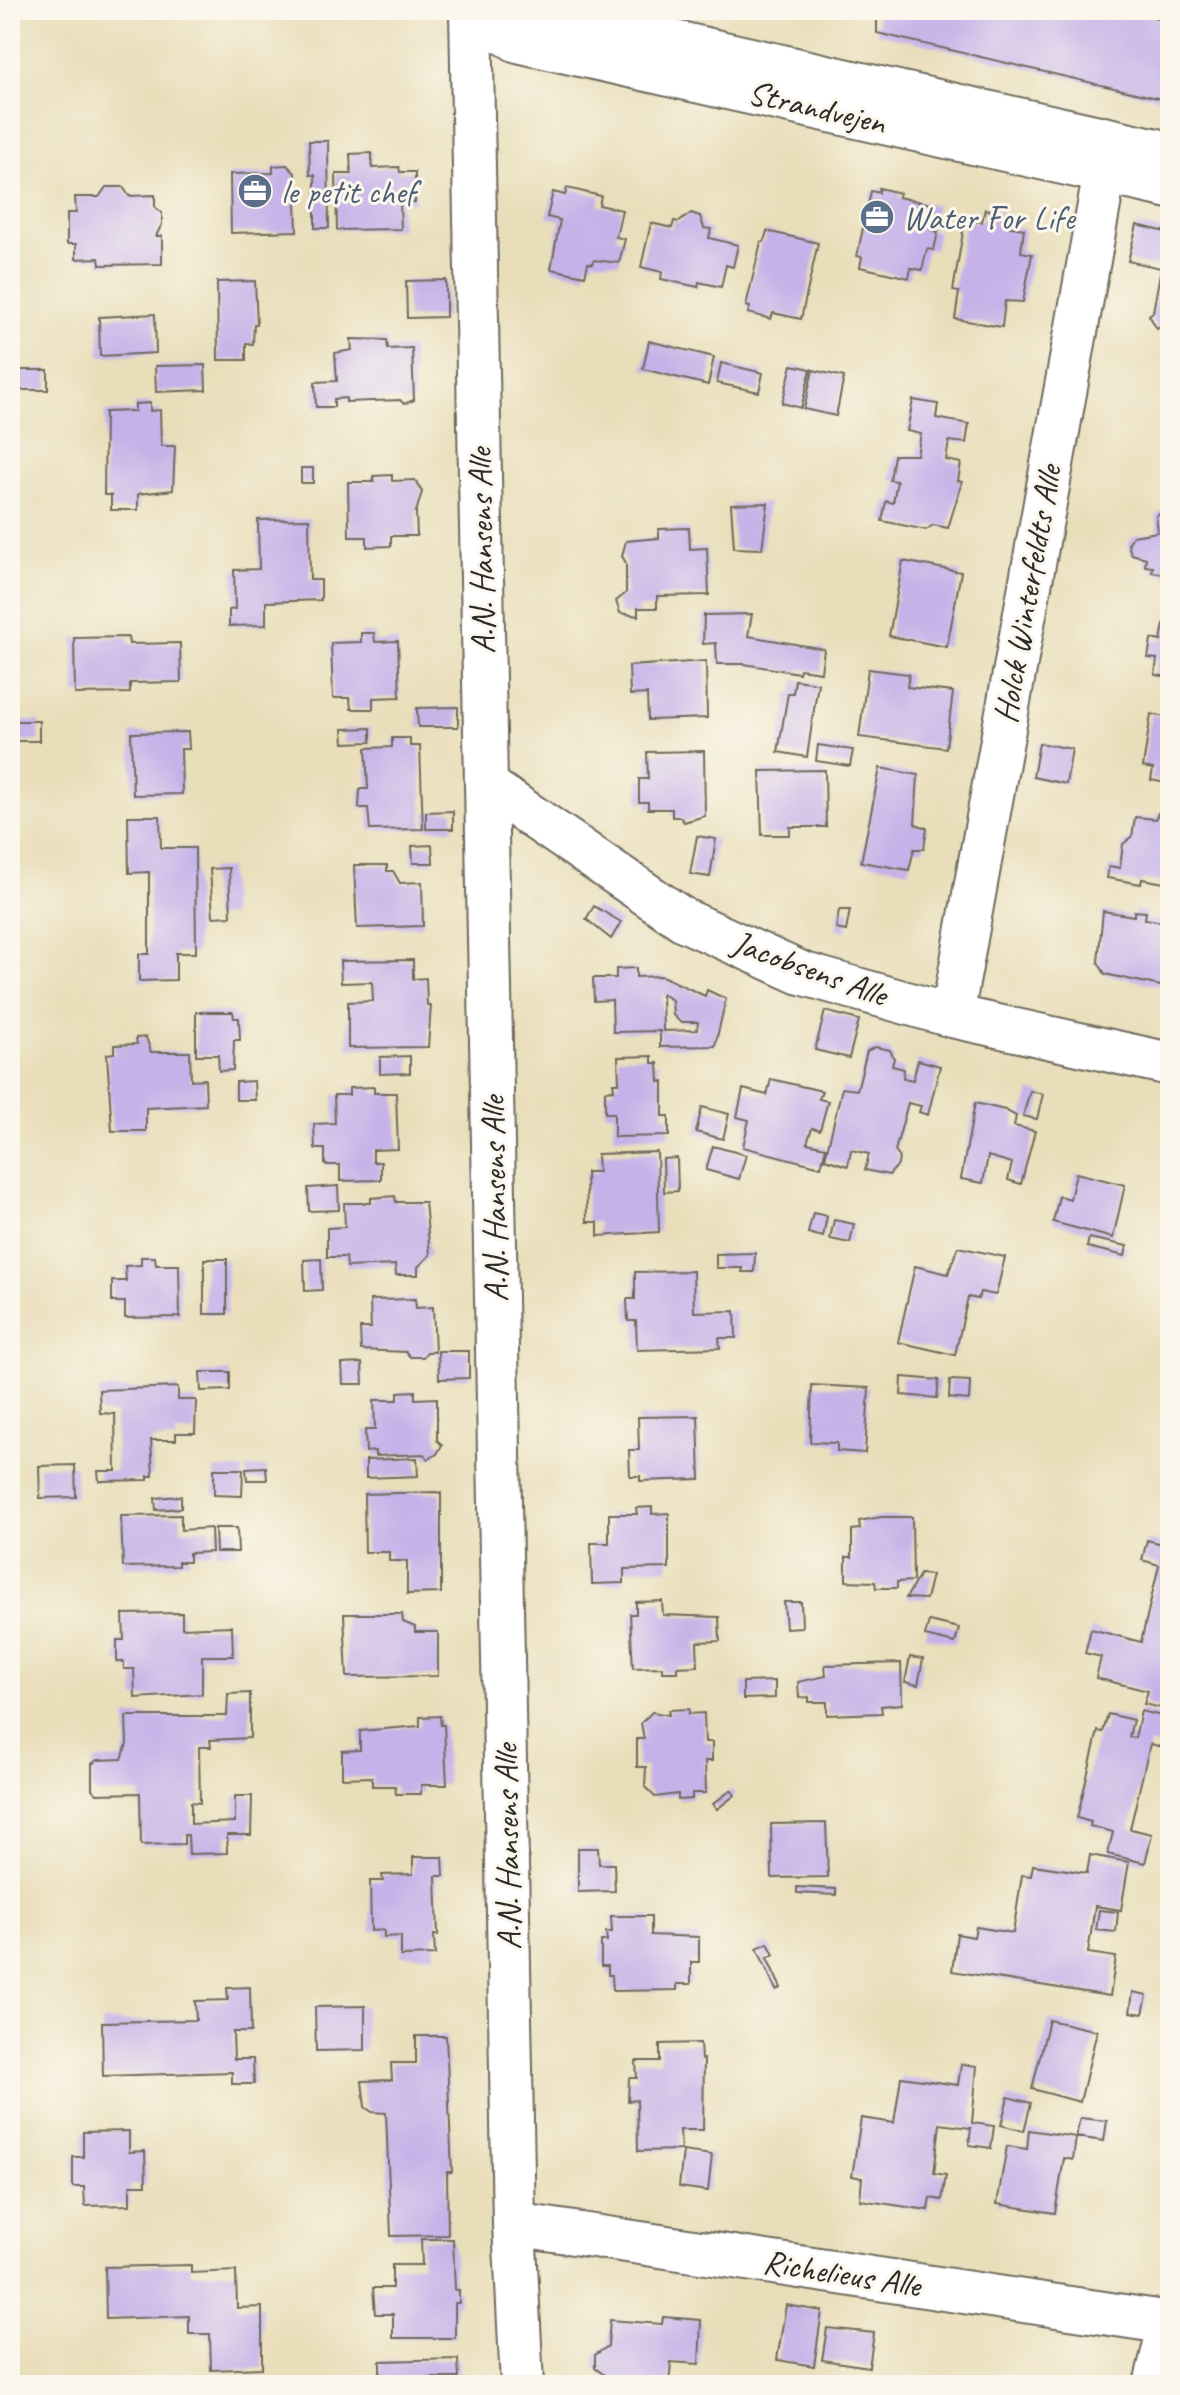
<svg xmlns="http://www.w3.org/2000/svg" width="1180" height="2395" font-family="Caveat,sans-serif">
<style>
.building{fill:#c6b2e8;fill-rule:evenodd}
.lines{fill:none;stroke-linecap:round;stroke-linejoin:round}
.minor-casing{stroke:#6e6a5d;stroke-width:46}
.secondary-casing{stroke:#6e6a5d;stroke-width:48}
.minor{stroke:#fff;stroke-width:42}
.secondary{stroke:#fff;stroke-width:44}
.labels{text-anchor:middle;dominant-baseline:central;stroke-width:6;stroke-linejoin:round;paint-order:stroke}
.street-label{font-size:34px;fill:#2b2b2b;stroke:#fbf7ec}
.service-label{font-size:34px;fill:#4e5e75;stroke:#fbf7ec;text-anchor:start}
</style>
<rect width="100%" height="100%" fill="#fbf7ec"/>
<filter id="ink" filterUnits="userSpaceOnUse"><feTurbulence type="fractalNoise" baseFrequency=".0125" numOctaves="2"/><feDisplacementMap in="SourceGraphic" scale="16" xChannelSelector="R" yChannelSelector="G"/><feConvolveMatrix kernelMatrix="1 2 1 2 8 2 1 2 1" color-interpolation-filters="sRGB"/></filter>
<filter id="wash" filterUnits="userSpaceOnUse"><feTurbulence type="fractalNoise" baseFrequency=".006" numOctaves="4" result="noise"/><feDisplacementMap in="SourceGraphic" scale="32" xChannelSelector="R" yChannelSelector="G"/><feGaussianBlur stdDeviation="1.8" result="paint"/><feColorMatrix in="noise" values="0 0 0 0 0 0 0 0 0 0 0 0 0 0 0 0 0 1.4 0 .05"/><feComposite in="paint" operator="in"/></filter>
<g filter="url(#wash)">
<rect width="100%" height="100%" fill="#e9deba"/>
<g id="blocks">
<path class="building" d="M 877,10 L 1125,10 L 1170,21 L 1170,101 L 877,33 Z
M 309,141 L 328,141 L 329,228 L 315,228 L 315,175 L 310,175 Z
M 372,153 L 372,168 L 399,167 L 400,172 L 415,172 L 415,202 L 400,203 L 401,229 L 337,230 L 336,174 L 351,174 L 350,154 Z
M 287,165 L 295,173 L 297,231 L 231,233 L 230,174 L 273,173 L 273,166 Z
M 106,187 L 123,187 L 129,196 L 155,195 L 155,207 L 162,213 L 162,224 L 156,236 L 162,236 L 162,264 L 100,265 L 99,258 L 76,259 L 76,244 L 67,244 L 67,213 L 76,213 L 75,197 L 99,197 Z
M 567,188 L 601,196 L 599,205 L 622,210 L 616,237 L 625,239 L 619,263 L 594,260 L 593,264 L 588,263 L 585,276 L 551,269 L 560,220 L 547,217 L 553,192 L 565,195 Z
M 879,188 L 900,193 L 898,197 L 936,205 L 931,230 L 938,232 L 934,250 L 927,249 L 922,270 L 911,268 L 909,278 L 860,267 L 862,257 L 857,256 L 871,191 L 879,193 Z
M 985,209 L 1008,214 L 1006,226 L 1024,229 L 1021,252 L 1032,254 L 1023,302 L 1005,301 L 1002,327 L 955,319 L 959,292 L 953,291 L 965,220 L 982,222 Z
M 691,213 L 700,216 L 704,228 L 711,229 L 709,238 L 738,245 L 733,267 L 726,265 L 721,287 L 699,282 L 698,287 L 661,279 L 662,272 L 641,267 L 651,223 L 672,228 L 674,221 L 679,222 Z
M 1137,225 L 1170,233 L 1170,330 L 1161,326 L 1157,329 L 1149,315 L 1153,312 L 1161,268 L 1128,261 Z
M 767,231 L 818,243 L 801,319 L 773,313 L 771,319 L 748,313 L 750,307 L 746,306 L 761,242 L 764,242 Z
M 446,280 L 446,317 L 407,318 L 406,281 Z
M 255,281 L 257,324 L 254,324 L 253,344 L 246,343 L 246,360 L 218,360 L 217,282 Z
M 155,314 L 156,353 L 100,356 L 99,317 Z
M 351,339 L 387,340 L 388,349 L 412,348 L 414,400 L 404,404 L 400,400 L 346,402 L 346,398 L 334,399 L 334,407 L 316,407 L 315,382 L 337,381 L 335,353 L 352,350 Z
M 649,341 L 714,357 L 708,385 L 643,369 Z
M 721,363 L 763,373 L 759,392 L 717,383 Z
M 205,365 L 206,390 L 156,392 L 155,366 Z
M 792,365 L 811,369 L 801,408 L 782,403 Z
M 13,370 L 48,370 L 48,390 L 13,390 Z
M 813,370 L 844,377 L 836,416 L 804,409 Z
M 913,400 L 938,404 L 936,418 L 969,424 L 966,443 L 949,441 L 946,460 L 961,463 L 958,481 L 962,482 L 948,528 L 933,525 L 926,530 L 882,521 L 886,501 L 893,503 L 897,481 L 890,480 L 894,455 L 917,455 L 921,434 L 907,431 Z
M 150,403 L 150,411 L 160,410 L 161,446 L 175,446 L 173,490 L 138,494 L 138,510 L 111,510 L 111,495 L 104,495 L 105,412 L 135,411 L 135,404 Z
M 301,468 L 313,468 L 313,483 L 301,483 Z
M 392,475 L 392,481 L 415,480 L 422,492 L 416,512 L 417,536 L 391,536 L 391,546 L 367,547 L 367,537 L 349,537 L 348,482 L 374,482 L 373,476 Z
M 768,503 L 762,549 L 734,548 L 731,504 Z
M 1166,508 L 1170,513 L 1169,575 L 1152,572 L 1153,567 L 1145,566 L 1146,558 L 1131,554 L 1128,544 L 1133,536 L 1158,532 L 1156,516 Z
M 309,519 L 310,580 L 321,580 L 321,600 L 266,602 L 266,625 L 229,626 L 229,610 L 235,609 L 234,570 L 259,569 L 258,520 Z
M 689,528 L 690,549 L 707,548 L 709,595 L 657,596 L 657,608 L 638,608 L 638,616 L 620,613 L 616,601 L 626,593 L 626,563 L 622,556 L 626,541 L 659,538 L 659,529 Z
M 903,561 L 961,572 L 947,647 L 889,636 Z
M 752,614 L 748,636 L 824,649 L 821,672 L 800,669 L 799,673 L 744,664 L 717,664 L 716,643 L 703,644 L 704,615 Z
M 1164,624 L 1170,625 L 1170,677 L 1155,675 L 1157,659 L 1148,658 L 1151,639 L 1161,641 Z
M 361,633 L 374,633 L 375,642 L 398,641 L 400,697 L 373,698 L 373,709 L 351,709 L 350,698 L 333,698 L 331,643 L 361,642 Z
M 128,637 L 129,644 L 180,643 L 181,682 L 130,683 L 130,693 L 75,694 L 74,638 Z
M 706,661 L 707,718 L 648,720 L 647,694 L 630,695 L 629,666 Z
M 868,669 L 909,674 L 907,687 L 953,692 L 946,748 L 859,737 Z
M 795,680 L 818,683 L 807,757 L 778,752 L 788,693 L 793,693 Z
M 458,707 L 458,727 L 418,727 L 417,708 Z
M 1151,714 L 1170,718 L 1170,784 L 1151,780 L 1153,769 L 1143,767 Z
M 10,721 L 39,721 L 39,741 L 10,741 Z
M 371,728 L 371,742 L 344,743 L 343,729 Z
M 188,732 L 189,749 L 181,749 L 182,794 L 133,795 L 131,733 Z
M 392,738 L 410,738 L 410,746 L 420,746 L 423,829 L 370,830 L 368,808 L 359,808 L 360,789 L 368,789 L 366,748 L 392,747 Z
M 1039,743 L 1072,749 L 1066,784 L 1033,777 Z
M 818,745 L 853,750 L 850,766 L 816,761 Z
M 704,751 L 705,816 L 684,822 L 680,817 L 672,817 L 672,809 L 648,809 L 648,802 L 639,802 L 639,779 L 648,779 L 647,752 Z
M 880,768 L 918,775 L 915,824 L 927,828 L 924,849 L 914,849 L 909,870 L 861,862 Z
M 825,770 L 826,827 L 790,827 L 790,835 L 762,835 L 760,771 Z
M 453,811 L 453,829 L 426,829 L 426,812 Z
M 1158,813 L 1170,816 L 1170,884 L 1142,879 L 1141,884 L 1107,878 L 1109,866 L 1120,868 L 1123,844 L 1132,837 L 1135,817 L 1156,819 Z
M 128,816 L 160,816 L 161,848 L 195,848 L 196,953 L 176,953 L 176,980 L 139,981 L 139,954 L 149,954 L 149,872 L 129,873 Z
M 697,836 L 716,839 L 710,877 L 690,874 Z
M 432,845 L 433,863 L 413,863 L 412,846 Z
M 354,865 L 387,865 L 387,871 L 393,871 L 400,883 L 422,882 L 423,926 L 357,928 Z
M 229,868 L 231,916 L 213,917 L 210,869 Z
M 594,906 L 621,922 L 611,939 L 586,919 Z
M 839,910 L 850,910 L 846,931 L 836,929 Z
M 1103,911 L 1134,916 L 1134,911 L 1146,912 L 1145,919 L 1170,923 L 1170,988 L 1105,974 L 1098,962 Z
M 413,960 L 413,979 L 426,978 L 427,1005 L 431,1005 L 428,1047 L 348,1048 L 348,1002 L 373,1001 L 372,982 L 341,983 L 340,961 Z
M 636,968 L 636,977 L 662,976 L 705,996 L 707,990 L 726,999 L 715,1046 L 660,1047 L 660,1031 L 613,1032 L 612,1000 L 594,1001 L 593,978 L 616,978 L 616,969 ZM 662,994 L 672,1000 L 673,1015 L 680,1022 L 698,1022 L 697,1030 L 663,1031 Z
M 825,1011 L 859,1020 L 849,1058 L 815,1050 Z
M 196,1012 L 233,1012 L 234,1018 L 239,1018 L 240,1040 L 234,1040 L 233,1070 L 219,1071 L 218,1055 L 196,1055 Z
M 146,1037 L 151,1052 L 190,1052 L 191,1080 L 205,1079 L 206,1105 L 146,1108 L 146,1131 L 112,1131 L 107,1054 L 114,1053 L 114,1045 L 137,1044 L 136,1038 Z
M 875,1047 L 890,1050 L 894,1058 L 892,1066 L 904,1069 L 903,1078 L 913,1080 L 918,1060 L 940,1066 L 928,1115 L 919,1112 L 921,1106 L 908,1103 L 895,1151 L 899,1157 L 898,1165 L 889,1175 L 865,1170 L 869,1154 L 851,1150 L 848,1166 L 825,1159 L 842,1088 L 857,1090 L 867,1051 Z
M 410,1056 L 410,1073 L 380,1074 L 380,1057 Z
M 652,1056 L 652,1063 L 658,1063 L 659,1082 L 663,1081 L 663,1116 L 669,1116 L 669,1136 L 614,1137 L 614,1113 L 605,1113 L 605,1091 L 614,1090 L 613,1083 L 619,1083 L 618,1057 Z
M 771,1079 L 822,1091 L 819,1099 L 828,1101 L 820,1130 L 812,1128 L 807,1143 L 826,1147 L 821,1167 L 743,1147 L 749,1120 L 737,1117 L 743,1089 L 767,1095 Z
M 254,1081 L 255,1100 L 236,1100 L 236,1082 Z
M 374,1087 L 374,1093 L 396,1093 L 398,1149 L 373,1150 L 373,1162 L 381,1162 L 381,1180 L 340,1181 L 340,1165 L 325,1165 L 325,1149 L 315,1149 L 314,1124 L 335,1123 L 334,1095 L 349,1095 L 349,1088 Z
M 1030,1091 L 1043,1094 L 1037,1119 L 1023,1116 Z
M 975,1103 L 1005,1110 L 1016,1116 L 1014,1126 L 1035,1131 L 1021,1184 L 1008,1180 L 1012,1163 L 988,1156 L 983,1183 L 961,1179 Z
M 702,1107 L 729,1114 L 723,1139 L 696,1132 Z
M 713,1146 L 746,1155 L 739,1179 L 706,1170 Z
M 657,1152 L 659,1232 L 598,1236 L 598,1222 L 587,1222 L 586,1172 L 598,1172 L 597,1154 Z
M 677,1158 L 678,1191 L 664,1192 L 663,1159 Z
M 1076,1173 L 1125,1185 L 1113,1238 L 1053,1222 L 1059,1196 L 1070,1199 Z
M 338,1186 L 339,1210 L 309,1211 L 308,1188 Z
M 395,1196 L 396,1202 L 425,1202 L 430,1255 L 418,1267 L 418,1275 L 396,1275 L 395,1265 L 347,1267 L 346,1257 L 327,1257 L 327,1228 L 345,1227 L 344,1203 L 371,1203 L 371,1198 Z
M 813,1213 L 827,1216 L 823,1237 L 808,1233 Z
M 834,1220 L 854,1224 L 850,1243 L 830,1239 Z
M 1089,1238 L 1127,1246 L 1125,1256 L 1087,1247 Z
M 958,1247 L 1005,1257 L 996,1295 L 980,1292 L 978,1299 L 968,1297 L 955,1355 L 898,1342 L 915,1266 L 948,1274 Z
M 755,1253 L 754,1272 L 742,1272 L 742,1268 L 716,1268 L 716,1254 Z
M 141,1257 L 155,1257 L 156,1265 L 179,1265 L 180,1317 L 125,1318 L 125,1302 L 112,1302 L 112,1281 L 126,1281 L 125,1266 L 141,1265 Z
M 204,1259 L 227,1259 L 227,1314 L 204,1314 Z
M 321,1259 L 322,1290 L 305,1291 L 304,1260 Z
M 693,1271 L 694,1312 L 735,1311 L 736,1338 L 719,1338 L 720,1348 L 637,1350 L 636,1321 L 628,1321 L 627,1299 L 635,1299 L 635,1272 Z
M 415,1299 L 416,1308 L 433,1307 L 435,1352 L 427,1352 L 423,1357 L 410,1357 L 406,1352 L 361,1350 L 360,1328 L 371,1328 L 370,1300 Z
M 438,1351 L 469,1351 L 469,1378 L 439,1379 Z
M 362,1363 L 363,1384 L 343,1384 L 342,1364 Z
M 200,1372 L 230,1372 L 230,1390 L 201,1391 Z
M 902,1377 L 939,1380 L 937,1398 L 901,1395 Z
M 950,1380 L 970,1381 L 969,1400 L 949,1398 Z
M 812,1385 L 869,1388 L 865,1453 L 837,1451 L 837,1443 L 810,1442 Z
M 178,1387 L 178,1400 L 196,1400 L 195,1433 L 176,1433 L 176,1440 L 151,1440 L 153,1476 L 148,1476 L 148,1480 L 99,1481 L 98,1471 L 116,1471 L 115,1414 L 100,1413 L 99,1390 Z
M 415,1391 L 415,1399 L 437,1398 L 437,1440 L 442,1445 L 437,1454 L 428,1459 L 424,1454 L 375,1456 L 375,1451 L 366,1452 L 365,1430 L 375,1430 L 374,1400 L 398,1400 L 398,1392 Z
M 1170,1409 L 1170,1429 L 1165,1427 Z
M 698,1416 L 700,1479 L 640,1481 L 640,1476 L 630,1476 L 629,1450 L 639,1450 L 638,1417 Z
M 417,1458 L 418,1476 L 366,1478 L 366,1460 Z
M 75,1465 L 76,1497 L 40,1498 L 39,1466 Z
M 266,1467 L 267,1480 L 247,1480 L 246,1468 Z
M 214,1469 L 243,1469 L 242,1496 L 214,1495 Z
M 435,1492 L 441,1493 L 441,1593 L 407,1594 L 407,1561 L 389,1561 L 389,1552 L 365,1552 L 364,1494 Z
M 181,1496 L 181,1508 L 156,1510 L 155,1498 Z
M 652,1507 L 652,1514 L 669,1513 L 669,1568 L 624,1569 L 624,1583 L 592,1584 L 591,1543 L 609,1543 L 609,1514 L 637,1514 L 636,1508 Z
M 181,1515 L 181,1530 L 211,1528 L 212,1552 L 189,1553 L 189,1562 L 178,1562 L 178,1566 L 123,1567 L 121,1516 Z
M 881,1517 L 912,1517 L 913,1581 L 897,1582 L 897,1588 L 876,1588 L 875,1582 L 846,1581 L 846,1557 L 852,1557 L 852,1530 L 860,1529 L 859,1521 Z
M 215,1528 L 237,1528 L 238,1552 L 216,1552 Z
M 1147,1540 L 1170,1546 L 1170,1710 L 1144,1704 L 1148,1691 L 1096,1678 L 1101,1657 L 1085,1653 L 1091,1629 L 1141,1642 L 1159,1565 L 1142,1560 Z
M 920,1574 L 932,1575 L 926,1599 L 906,1598 Z
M 662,1601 L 663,1615 L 719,1617 L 720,1641 L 697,1642 L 698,1666 L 677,1667 L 677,1672 L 663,1672 L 663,1667 L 633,1668 L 630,1614 L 636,1614 L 636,1602 Z
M 784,1602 L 801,1602 L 802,1627 L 786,1628 Z
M 182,1613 L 182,1628 L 232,1626 L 233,1656 L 202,1656 L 202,1694 L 135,1698 L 134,1669 L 124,1669 L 124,1662 L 117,1662 L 117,1640 L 124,1640 L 123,1614 Z
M 344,1614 L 402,1614 L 403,1622 L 415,1627 L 415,1632 L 438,1632 L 438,1676 L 347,1677 Z
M 929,1621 L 959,1628 L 955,1643 L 925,1636 Z
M 910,1657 L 923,1659 L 918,1685 L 905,1682 Z
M 901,1663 L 902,1704 L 881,1706 L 882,1713 L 827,1715 L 827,1702 L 809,1702 L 809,1697 L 799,1698 L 798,1682 L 826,1676 L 825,1665 Z
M 775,1681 L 775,1698 L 743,1699 L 743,1682 Z
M 250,1693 L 250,1738 L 210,1740 L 211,1747 L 199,1747 L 200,1803 L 191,1802 L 191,1824 L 235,1822 L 235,1796 L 252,1796 L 251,1835 L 227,1835 L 227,1853 L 189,1854 L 188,1835 L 184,1835 L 184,1844 L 141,1845 L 140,1793 L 97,1794 L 92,1789 L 92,1764 L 97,1760 L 122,1759 L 127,1744 L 126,1716 L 227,1716 L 228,1694 Z
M 689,1709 L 689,1714 L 704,1713 L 705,1742 L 712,1742 L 712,1761 L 705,1761 L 706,1793 L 692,1793 L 692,1799 L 678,1800 L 678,1794 L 655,1797 L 645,1787 L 646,1767 L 637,1767 L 637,1739 L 644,1739 L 641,1723 L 652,1712 L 669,1715 L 669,1710 Z
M 1141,1711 L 1170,1718 L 1170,1749 L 1150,1744 L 1130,1829 L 1152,1834 L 1145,1863 L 1108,1854 L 1113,1832 L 1090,1826 L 1091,1822 L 1077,1818 L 1098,1731 L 1103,1732 L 1108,1714 L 1133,1720 L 1129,1737 L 1135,1738 Z
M 440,1716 L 441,1725 L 444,1725 L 447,1785 L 421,1785 L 421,1794 L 396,1794 L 395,1786 L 372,1786 L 372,1777 L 342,1778 L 342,1751 L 360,1750 L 360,1731 L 420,1726 L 420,1717 Z
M 731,1790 L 735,1795 L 717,1809 L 713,1804 Z
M 826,1823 L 828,1877 L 772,1878 L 771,1824 Z
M 578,1848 L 598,1848 L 599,1864 L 614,1864 L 615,1891 L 578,1892 Z
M 1090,1855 L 1129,1862 L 1121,1910 L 1095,1906 L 1088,1953 L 1116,1957 L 1110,1996 L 952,1971 L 957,1934 L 974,1937 L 976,1927 L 1013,1933 L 1022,1875 L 1031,1876 L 1033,1865 L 1087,1873 Z
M 413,1857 L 443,1857 L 444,1876 L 436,1876 L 438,1935 L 434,1935 L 435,1955 L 401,1956 L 401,1936 L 384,1937 L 384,1930 L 371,1931 L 370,1881 L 383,1881 L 382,1875 L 413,1874 Z
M 797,1887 L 836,1889 L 836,1895 L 797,1893 Z
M 1099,1910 L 1118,1912 L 1116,1932 L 1096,1930 Z
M 611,1916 L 651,1916 L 651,1935 L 699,1937 L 699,1962 L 691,1962 L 691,1984 L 677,1984 L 677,1990 L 613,1991 L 612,1975 L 608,1975 L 608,1966 L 601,1966 L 601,1941 L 607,1941 L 606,1932 L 612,1932 Z
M 768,1943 L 774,1955 L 767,1958 L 781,1988 L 776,1990 L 757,1948 Z
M 250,1987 L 251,2032 L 233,2032 L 234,2059 L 253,2059 L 254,2084 L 232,2084 L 232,2072 L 103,2076 L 102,2022 L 196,2020 L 195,2001 L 228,2000 L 227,1988 Z
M 1133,1992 L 1147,1995 L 1143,2014 L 1130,2012 Z
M 365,2006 L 365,2050 L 316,2051 L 315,2007 Z
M 1049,2020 L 1097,2031 L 1080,2102 L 1032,2089 Z
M 416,2036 L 446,2036 L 452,2172 L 447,2172 L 448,2235 L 391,2236 L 386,2113 L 372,2112 L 365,2107 L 362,2081 L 392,2080 L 391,2063 L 416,2063 Z
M 700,2043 L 701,2060 L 704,2059 L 703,2130 L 680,2130 L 681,2150 L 638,2151 L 637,2100 L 628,2101 L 629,2078 L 637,2078 L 636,2061 L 660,2061 L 660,2044 Z
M 961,2064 L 977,2066 L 972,2123 L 994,2126 L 991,2148 L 969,2145 L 971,2128 L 940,2124 L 934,2173 L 946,2175 L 942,2200 L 930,2198 L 928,2210 L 860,2200 L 862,2178 L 852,2176 L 861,2118 L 894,2123 L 901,2077 L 958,2085 Z
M 1008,2097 L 1031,2103 L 1024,2131 L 1001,2125 Z
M 1080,2118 L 1107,2121 L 1104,2141 L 1076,2137 Z
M 1029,2130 L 1076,2137 L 1073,2160 L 1064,2158 L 1055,2213 L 997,2204 L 1007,2146 L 1027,2149 Z
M 129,2131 L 129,2152 L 145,2151 L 146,2185 L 130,2185 L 130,2205 L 85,2206 L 84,2187 L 73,2187 L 73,2157 L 83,2157 L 83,2132 Z
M 683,2151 L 712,2155 L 708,2191 L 679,2187 Z
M 421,2239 L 453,2239 L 455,2290 L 459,2290 L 459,2303 L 455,2303 L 455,2338 L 393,2338 L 393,2314 L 375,2314 L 373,2288 L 392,2288 L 392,2265 L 422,2265 Z
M 191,2265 L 191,2273 L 236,2271 L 237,2308 L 262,2307 L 262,2368 L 211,2370 L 210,2334 L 189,2334 L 189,2316 L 106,2319 L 105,2267 Z
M 786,2305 L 822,2311 L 814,2366 L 777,2360 Z
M 663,2317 L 701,2320 L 699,2364 L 671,2362 L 669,2385 L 607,2385 L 608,2378 L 595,2368 L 595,2355 L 608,2346 L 610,2320 L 662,2324 Z
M 827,2328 L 874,2333 L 869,2367 L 822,2360 Z
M 458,2359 L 459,2378 L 421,2378 L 421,2385 L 380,2385 L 380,2361 Z
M 937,2380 L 960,2383 L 960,2385 L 936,2385 Z"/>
</g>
</g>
<g filter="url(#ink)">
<use href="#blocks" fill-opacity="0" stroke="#6e6a5d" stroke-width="2"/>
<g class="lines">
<g class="minor-casing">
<path id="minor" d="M 471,12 L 514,2224 L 522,2385
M 486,785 L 684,920 L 801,973 L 952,1016 L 1170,1064
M 952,1016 L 1105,172
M 514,2224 L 1170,2323
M 1155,2385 L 1170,2323"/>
</g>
<g class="secondary-casing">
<path id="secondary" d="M 527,10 L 1170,154
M 471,12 L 518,40 L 1170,186"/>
</g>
<use href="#minor" class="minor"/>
<use href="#secondary" class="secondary"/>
</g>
</g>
<defs>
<g id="office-disc" transform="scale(1.8)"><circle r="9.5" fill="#5c6f8a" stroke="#fbf7ec"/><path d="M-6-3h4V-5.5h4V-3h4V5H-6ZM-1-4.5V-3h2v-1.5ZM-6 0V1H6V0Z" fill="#fff"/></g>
</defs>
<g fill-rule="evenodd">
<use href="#office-disc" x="255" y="191"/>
<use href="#office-disc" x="877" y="217"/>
</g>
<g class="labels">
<g class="street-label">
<text transform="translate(817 107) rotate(13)">Strandvejen</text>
<text transform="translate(481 551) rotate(-91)">A.N. Hansens Alle</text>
<text transform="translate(1027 594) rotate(-80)">Holck Winterfeldts Alle</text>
<text transform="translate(810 968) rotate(20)">Jacobsens Alle</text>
<text transform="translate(494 1199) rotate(-91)">A.N. Hansens Alle</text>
<text transform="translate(507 1847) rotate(-91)">A.N. Hansens Alle</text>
<text transform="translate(842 2273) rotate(9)">Richelieus Alle</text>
</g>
<g class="service-label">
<text x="281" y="191">le petit chef</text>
<text x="903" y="217">Water For Life</text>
</g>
</g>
<rect width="1180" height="2395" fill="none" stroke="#fbf7ec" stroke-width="40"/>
</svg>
